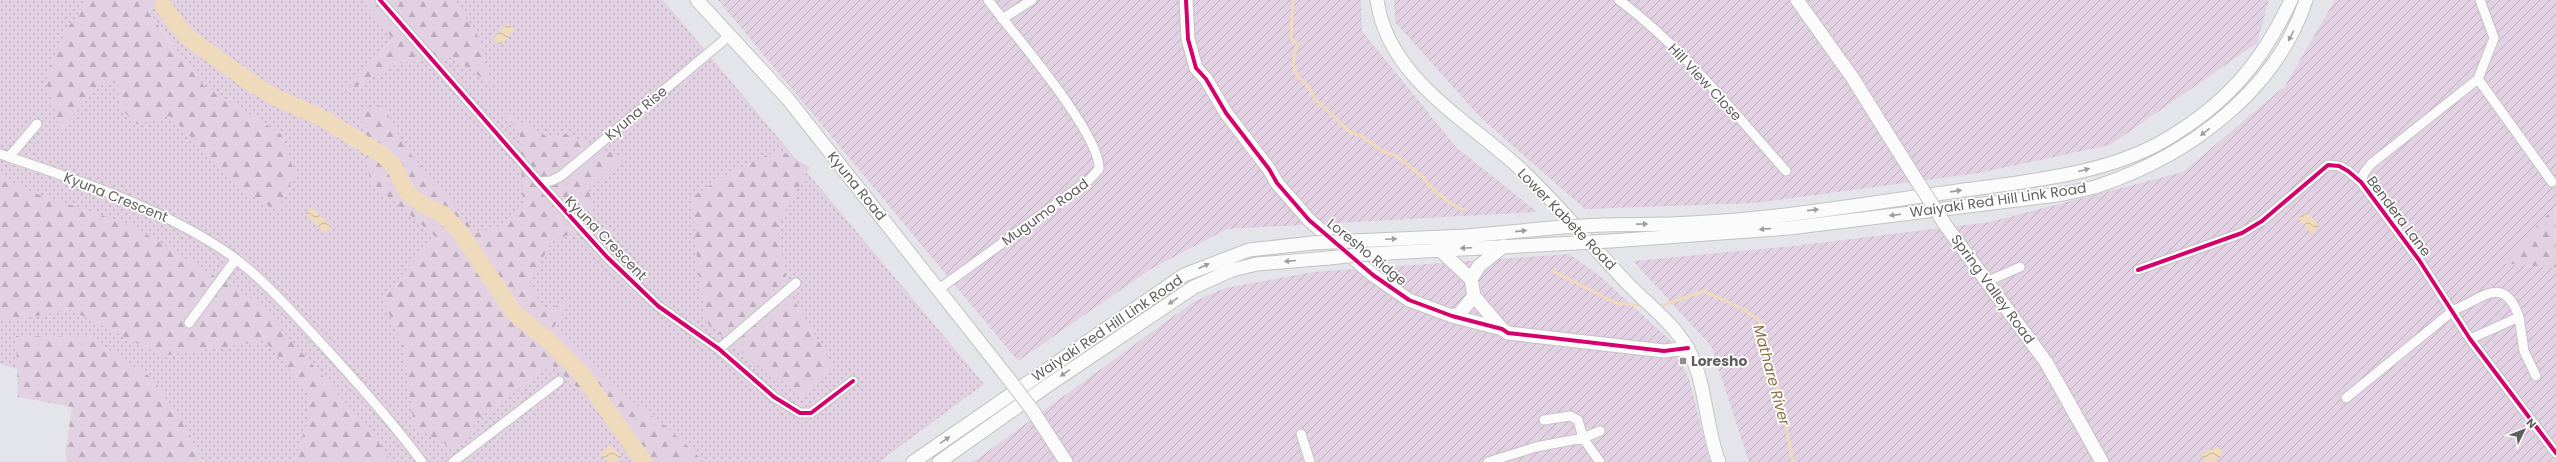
<svg xmlns="http://www.w3.org/2000/svg" width="2556" height="462" font-family="Poppins,sans-serif">
<style>
.grass{fill:url(#grass-dots)}
.forest{fill:url(#forest-firs)}
.garden{fill:url(#garden-furrows)}
.water{fill:url(#water-waves)}
.lines{fill:none;stroke-linecap:round;stroke-linejoin:round}
.stream{stroke:#f0dabc;stroke-width:3}
.river{stroke:#f0dabc;stroke-width:17}
.street-casing{stroke:#c3c3c5;stroke-width:11}
.secondary-casing{stroke:#c3c3c4;stroke-width:15}
.street{stroke:#fbfbfc;stroke-width:9}
.secondary{stroke:#fbfbfc;stroke-width:13}
.secondary-bridge-casing{stroke:#c3c3c4;stroke-width:15;stroke-linecap:butt}
.secondary-bridge{stroke:#fbfbfc;stroke-width:13}
.cycleway-casing{stroke:#fff;stroke-width:6}
.cycleway{stroke:#d6006c;stroke-width:4}
.oneway{fill:#9f9d9b}
.poi-dot{fill:#8f8e8d;stroke:#fff;stroke-width:1.5}
.labels{text-anchor:middle;dominant-baseline:central;stroke-width:3.5;stroke-linejoin:round;paint-order:stroke}
.street-label{font-size:14px;fill:#615f5b;stroke:#fff}
.poi-label{font-size:14px;font-weight:bold;fill:#615f5b;stroke:#fff;text-anchor:start}
.water-label{font-size:15px;font-style:italic;fill:#8c7240;stroke:#fff}
</style>
<defs>
<pattern id="grass-dots" width="8" height="8" patternUnits="userSpaceOnUse"><rect width="8" height="8" fill="#e2d1e2"/><path d="M2 2h.1M6 6h.1" fill="none" stroke="#bbadba" stroke-width="1.8" stroke-linecap="round"/></pattern>
<pattern id="forest-firs" width="22" height="20" patternUnits="userSpaceOnUse"><rect width="22" height="20" fill="#e2d1e2"/><path d="M5 1l3.5 6h-7zM16 11l3.5 6h-7z" fill="#bbadba"/></pattern>
<pattern id="garden-furrows" width="10" height="10" patternUnits="userSpaceOnUse"><rect width="10" height="10" fill="#e2d1e2"/><path d="M-1 1l2-2M0 10L10 0M9 11l2-2" fill="none" stroke="#bbadba"/></pattern>
<pattern id="water-waves" width="16" height="10" patternUnits="userSpaceOnUse"><rect width="16" height="10" fill="#f0dabc"/><path d="M0 5q4-4 8 0t8 0" fill="none" stroke="#c6b49c"/></pattern>
</defs>
<rect width="100%" height="100%" fill="#e4e5ea"/>
<path class="grass" d="M 0,0 L 90,0 L 65,31 L 61,129 L 94,91 L 116,75 L 121,109 L 170,115 L 207,151 L 281,134 L 204,86 L 148,11 L 162,0 L 362,0 L 393,38 L 345,93 L 398,63 L 452,57 L 491,84 L 477,33 L 452,0 L 663,0 L 984,384 L 879,462 L 205,462 L 176,435 L 66,384 L 0,364 Z"/>
<path class="forest" d="M 90,0 L 162,0 L 148,12 L 204,86 L 281,134 L 295,174 L 277,211 L 247,193 L 170,116 L 137,124 L 121,109 L 116,75 L 94,91 L 60,130 L 46,80 L 65,31 Z
M 362,0 L 452,0 L 477,33 L 491,84 L 452,57 L 398,63 L 343,94 L 393,39 Z
M 384,106 L 403,145 L 477,233 L 500,226 L 523,205 L 520,133 L 503,112 L 549,138 L 565,134 L 624,158 L 589,190 L 594,225 L 552,241 L 529,284 L 546,311 L 572,299 L 553,328 L 609,384 L 669,429 L 699,457 L 700,462 L 651,462 L 646,449 L 552,365 L 481,417 L 455,449 L 414,427 L 403,345 L 382,297 L 436,237 L 370,181 L 360,110 Z
M 779,150 L 810,167 L 777,226 L 788,290 L 834,367 L 803,396 L 753,362 L 706,322 L 698,270 L 692,197 L 734,170 Z
M 0,176 L 37,194 L 131,225 L 258,303 L 369,429 L 392,462 L 299,462 L 296,457 L 310,414 L 309,392 L 265,341 L 162,356 L 71,310 L 13,320 L 0,318 Z
M 2555,206 L 2556,268 L 2500,263 Z
M 16,336 L 90,337 L 153,379 L 190,435 L 202,462 L 67,462 L 65,454 L 72,407 L 18,397 Z"/>
<path class="garden" d="M 718,0 L 1361,0 L 1362,31 L 1456,147 L 1537,212 L 1227,229 L 1151,269 L 1018,361 Z
M 1394,0 L 2269,0 L 2257,43 L 2110,145 L 1979,173 L 1755,203 L 1585,209 L 1481,118 L 1395,22 Z
M 2335,0 L 2556,0 L 2556,206 L 2501,263 L 2556,268 L 2556,462 L 1749,462 L 1711,346 L 1633,261 L 1794,246 L 1990,222 L 2183,172 L 2285,86 Z
M 1569,254 L 1600,276 L 1671,341 L 1689,379 L 1710,462 L 973,462 L 1193,302 L 1225,288 L 1313,272 Z"/>
<path class="water" d="M 508,23 L 515,30 L 500,45 L 493,38 Z
M 312,207 L 331,226 L 325,233 L 306,214 Z
M 2307,211 L 2320,227 L 2311,234 L 2298,218 Z
M 610,444 L 622,457 L 616,462 L 608,462 L 600,453 Z
M 2219,446 L 2223,455 L 2215,459 L 2216,462 L 2205,462 L 2201,454 Z"/>
<g class="lines">
<path class="stream" d="M 1293,0 L 1291,38 L 1297,44 L 1293,63 L 1297,76 L 1309,87 L 1315,99 L 1350,132 L 1361,136 L 1384,152 L 1395,155 L 1424,178 L 1432,188 L 1450,203 L 1464,210
M 1553,271 L 1616,303 L 1644,306
M 1663,305 L 1704,291 L 1743,309 L 1760,321 L 1762,341 L 1781,400 L 1793,462"/>
<path class="river" d="M 163,6 L 186,36 L 250,82 L 275,97 L 324,119 L 384,156 L 395,168 L 407,192 L 423,205 L 443,214 L 460,232 L 515,314 L 548,340 L 581,373 L 644,462"/>
<g class="street-casing">
<path id="street" d="M 380,0 L 539,182 L 607,257 L 658,306 L 719,349 L 774,397 L 800,413 L 811,413 L 853,381
M 1619,0 C 1683,48 1733,112 1786,171
M 2480,0 L 2494,38 L 2478,79 L 2552,182
M 1002,19 L 1032,0
M 0,154 C 74,179 148,203 214,244 C 255,269 288,307 320,342 C 356,381 391,420 422,462
M 9,157 L 37,124
M 539,182 L 551,181 L 561,176 L 729,36
M 2361,182 L 2364,173 L 2371,164 L 2478,79
M 2138,270 L 2242,233 L 2262,221 L 2328,165 L 2339,166 L 2348,171 L 2361,182 L 2419,260 L 2470,339 L 2556,453
M 1986,282 L 2020,267
M 939,289 L 1089,180 L 1099,169 C 1101,134 1012,32 988,0
M 189,323 L 236,259
M 2470,339 L 2519,317 L 2524,351 L 2536,376
M 719,349 L 796,283
M 2346,398 L 2454,310 C 2482,299 2504,273 2519,317
M 1544,420 L 1570,416 L 1578,420 L 1583,438 L 1600,462
M 1301,434 L 1310,462
M 453,462 L 559,381
M 1488,462 L 1536,447 L 1583,438 L 1600,431"/>
</g>
<g class="secondary-casing">
<path id="secondary" d="M 697,0 L 788,99 L 1008,378
M 1186,0 L 1188,39 L 1196,68 L 1206,79 L 1226,113 L 1269,169 L 1277,183 L 1309,220 L 1373,275 L 1409,300 L 1452,316 L 1502,329 L 1508,333 L 1664,351 L 1688,348
M 1377,0 C 1388,77 1463,117 1515,164 C 1557,202 1592,247 1631,287 C 1649,305 1669,320 1683,341 C 1707,375 1704,424 1719,462
M 1797,0 L 1852,77 L 1912,173
M 1603,225 C 1632,224 1662,225 1691,223 C 1777,219 1864,204 1950,192 C 2019,182 2104,176 2165,140 C 2226,104 2261,64 2291,0
M 1946,226 L 2046,362 L 2102,462
M 1352,241 L 1467,236 L 1562,227
M 1611,241 L 1789,228 L 2057,195 C 2071,192 2087,190 2101,185 C 2189,155 2276,91 2306,0
M 1440,250 L 1471,279 L 1474,296 L 1502,329
M 1369,254 L 1575,243
M 1471,279 L 1479,266 L 1504,246
M 1452,316 L 1460,313 L 1474,296
M 1033,411 L 1066,462
M 913,462 L 1184,275 L 1249,250 L 1312,243
M 939,462 L 1047,386 L 1194,287 L 1232,270 L 1257,264 L 1329,258"/>
</g>
<use href="#street" class="street"/>
<use href="#secondary" class="secondary"/>
<g class="secondary-bridge-casing">
<path id="secondary-bridge" d="M 1912,173 L 1946,226
M 1562,227 L 1603,225
M 1312,243 L 1352,241
M 1575,243 L 1611,241
M 1329,258 L 1369,254
M 1008,378 L 1033,411"/>
</g>
<use href="#secondary-bridge" class="secondary-bridge"/>
<g class="cycleway-casing">
<path id="cycleway" d="M 380,0 L 539,182 L 607,257 L 658,306 L 719,349 L 774,397 L 800,413 L 811,413 L 853,381
M 1186,0 L 1188,39 L 1196,68 L 1206,79 L 1226,113 L 1269,169 L 1277,183 L 1309,220 L 1373,275 L 1409,300 L 1452,316 L 1502,329 L 1508,333 L 1664,351 L 1688,348
M 2138,270 L 2242,233 L 2262,221 L 2328,165 L 2339,166 L 2348,171 L 2361,182 L 2419,260 L 2470,339 L 2556,453"/>
</g>
<use href="#cycleway" class="cycleway"/>
</g>
<defs><path id="oneway-solid" d="M-6-.8H1V-3.2L6.5 0L1 3.2V.8H-6Z"/></defs>
<g class="oneway">
<use href="#oneway-solid" transform="translate(2291 36) rotate(117)"/>
<use href="#oneway-solid" transform="translate(2205 132) rotate(142)"/>
<use href="#oneway-solid" transform="translate(2084 170) rotate(-15)"/>
<use href="#oneway-solid" transform="translate(1956 191) rotate(-8)"/>
<use href="#oneway-solid" transform="translate(1813 210) rotate(-6)"/>
<use href="#oneway-solid" transform="translate(1895 215) rotate(173)"/>
<use href="#oneway-solid" transform="translate(1642 224) rotate(-1)"/>
<use href="#oneway-solid" transform="translate(1765 229) rotate(176)"/>
<use href="#oneway-solid" transform="translate(1521 231) rotate(-6)"/>
<use href="#oneway-solid" transform="translate(1391 239) rotate(-3)"/>
<use href="#oneway-solid" transform="translate(1466 248) rotate(177)"/>
<use href="#oneway-solid" transform="translate(1290 261) rotate(175)"/>
<use href="#oneway-solid" transform="translate(1204 266) rotate(-24)"/>
<use href="#oneway-solid" transform="translate(1173 301) rotate(146)"/>
<use href="#oneway-solid" transform="translate(1065 373) rotate(146)"/>
<use href="#oneway-solid" transform="translate(945 440) rotate(-35)"/>
</g>
<rect class="poi-dot" x="1679" y="357" width="8" height="8" rx="2"/>
<g class="labels">
<g class="street-label">
<text transform="translate(1705 82) rotate(47)">Hill View Close</text>
<text transform="translate(636 113) rotate(-40)">Kyuna Rise</text>
<text transform="translate(857 186) rotate(51)">Kyuna Road</text>
<text transform="translate(116 197) rotate(22)">Kyuna Crescent</text>
<text transform="translate(1998 200) rotate(-8)">Waiyaki Red Hill Link Road</text>
<text transform="translate(1045 212) rotate(-36)">Mugumo Road</text>
<text transform="translate(2399 216) rotate(53)">Bendera Lane</text>
<text transform="translate(1567 219) rotate(46)">Lower Kabete Road</text>
<text transform="translate(606 238) rotate(46)">Kyuna Crescent</text>
<text transform="translate(1367 252) rotate(39)">Loresho Ridge</text>
<text transform="translate(1993 289) rotate(54)">Spring Valley Road</text>
<text transform="translate(1107 328) rotate(-34)">Waiyaki Red Hill Link Road</text>
</g>
<g class="poi-label">
<text x="1691" y="361">Loresho</text>
</g>
<g class="water-label">
<text transform="translate(1772 375) rotate(75)">Mathare River</text>
</g>
</g>
<g transform="translate(2524 430) rotate(47)" stroke="#ffffff" stroke-width="3" paint-order="stroke">
<path d="M0-3L7 15L0 10L-7 15Z" fill="#615f5b"/>
<text y="-6" font-size="11" font-weight="bold" text-anchor="middle" fill="#615f5b">N</text>
</g>
</svg>
